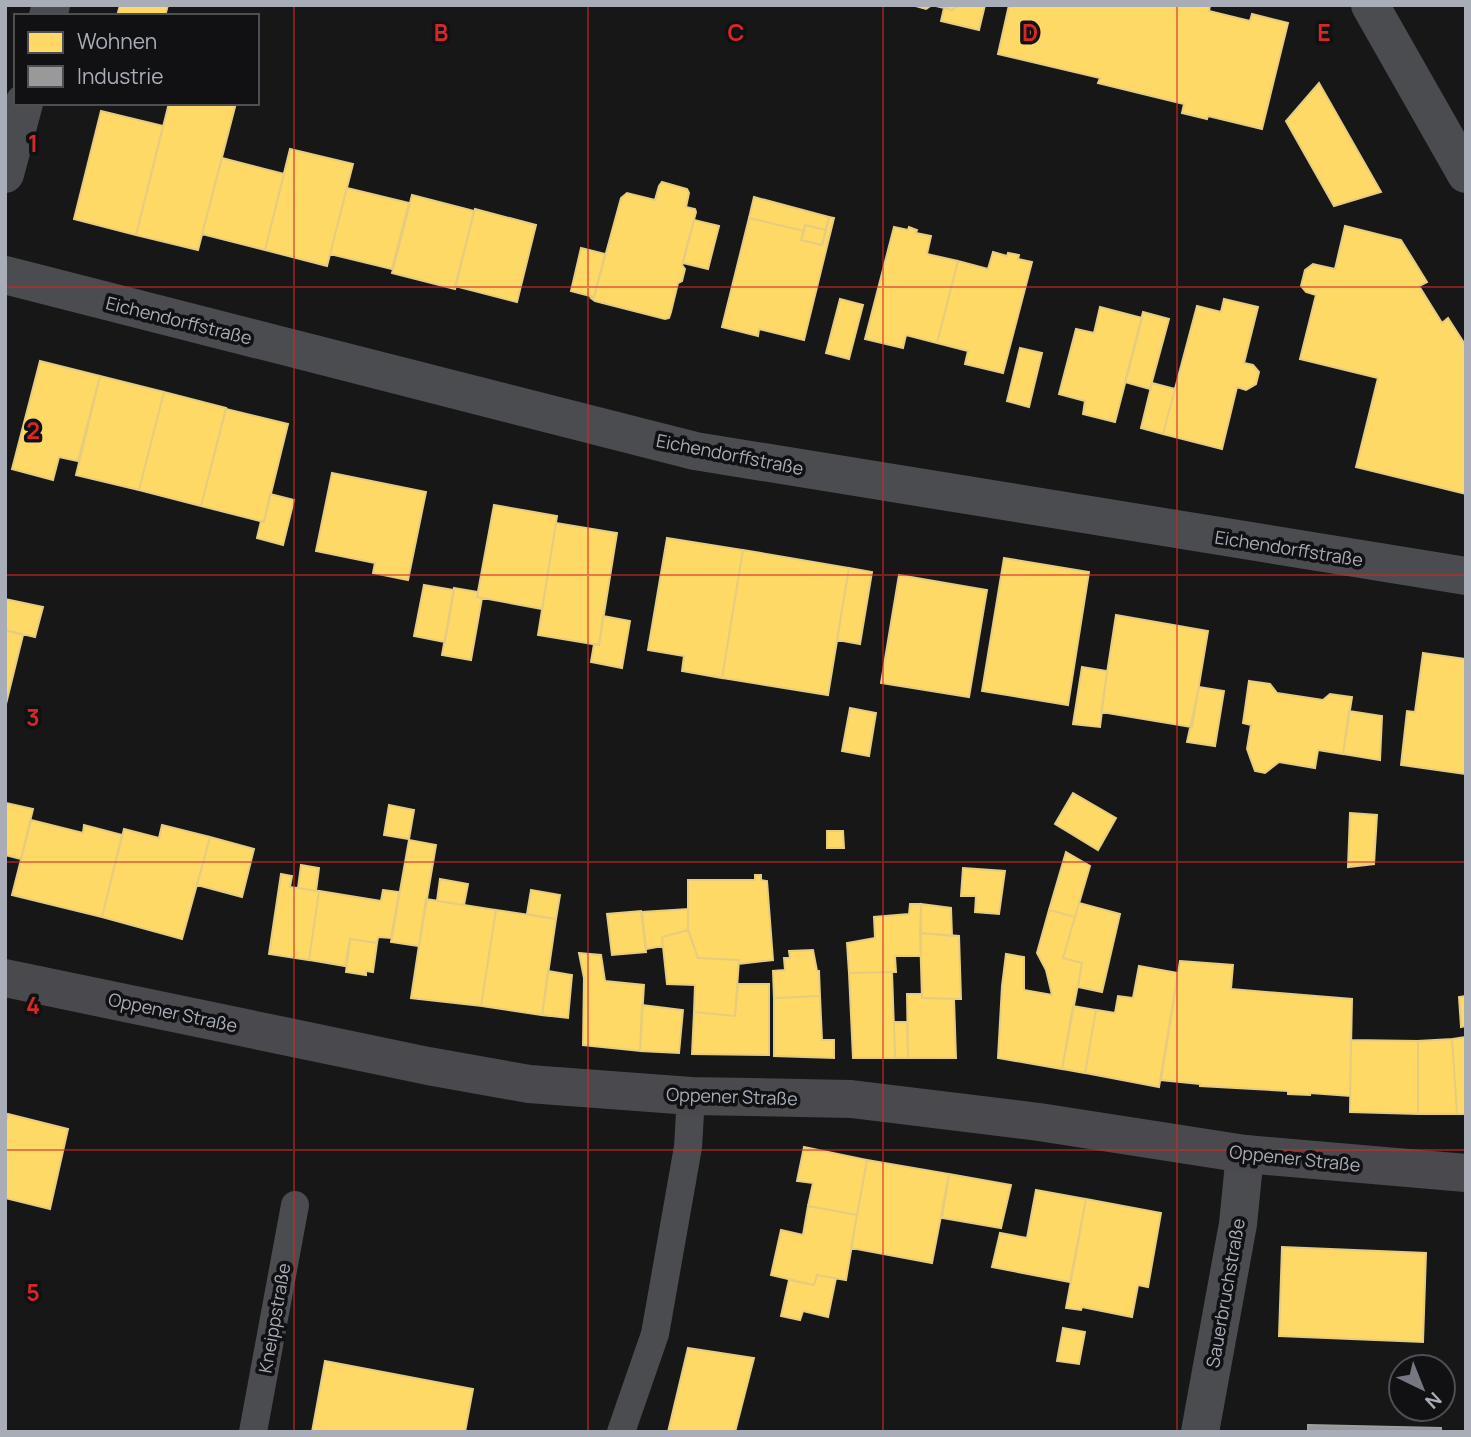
<svg xmlns="http://www.w3.org/2000/svg" width="1471" height="1437" font-family="Manrope,sans-serif">
<style>
.homes{fill:#ffd966;stroke:#e5cc7f;stroke-width:2}
.industry{fill:#999;stroke:#9e9fa2;stroke-width:2}
.lines{fill:none;stroke-linecap:round;stroke-linejoin:round}
.lane{stroke:#4b4c50;stroke-width:28}
.street{stroke:#4b4c50;stroke-width:38}
.secondary{stroke:#4a4a4e;stroke-width:38}
.grid{fill:none;stroke:#d62828;stroke-width:2;stroke-opacity:0.55}
.labels{text-anchor:middle;dominant-baseline:central;stroke-width:7;stroke-linejoin:round;paint-order:stroke}
.street-label{font-size:18px;fill:#a8adb8;stroke:#111113}
.grid-label{font-size:23px;text-anchor:middle;font-weight:bold;fill:#d62828;stroke:#111113;stroke-width:7;stroke-linejoin:round;paint-order:stroke}
</style>
<rect width="100%" height="100%" fill="#171717"/>
<path class="homes" d="M 120,5 L 168,5 L 165,16 L 117,16 Z
M 912,5 L 959,5 L 952,10 L 932,5 L 926,9 Z
M 959,5 L 985,5 L 979,30 L 941,21 L 944,8 L 952,10 Z
M 1009,5 L 1210,5 L 1209,11 L 1250,21 L 1252,14 L 1288,23 L 1262,129 L 1208,116 L 1207,119 L 1182,113 L 1184,104 L 1098,83 L 1100,78 L 998,54 Z
M 1319,83 L 1381,192 L 1334,206 L 1286,121 Z
M 169,103 L 236,103 L 198,250 L 136,235 Z
M 101,111 L 163,126 L 136,235 L 74,219 Z
M 290,149 L 353,164 L 327,266 L 265,250 Z
M 222,158 L 284,174 L 265,250 L 202,234 Z
M 662,182 L 687,189 L 689,193 L 686,207 L 695,209 L 696,212 L 682,265 L 685,269 L 682,281 L 678,283 L 671,312 L 669,318 L 665,319 L 595,301 L 591,298 L 594,297 L 621,198 L 627,193 L 655,200 L 659,186 Z
M 347,188 L 409,203 L 392,269 L 330,254 Z
M 412,195 L 474,211 L 455,289 L 392,273 Z
M 754,197 L 829,217 L 826,230 L 805,225 L 804,231 L 749,218 Z
M 475,209 L 536,225 L 517,302 L 455,286 Z
M 829,217 L 834,218 L 804,340 L 759,329 L 758,336 L 722,327 L 749,218 L 804,231 L 801,240 L 822,245 Z
M 694,220 L 719,226 L 708,269 L 683,263 Z
M 805,225 L 826,230 L 822,245 L 801,240 Z
M 1345,226 L 1401,240 L 1427,282 L 1419,286 L 1442,323 L 1448,318 L 1466,346 L 1466,494 L 1356,467 L 1378,378 L 1300,359 L 1316,295 L 1306,292 L 1301,286 L 1305,270 L 1313,264 L 1335,269 Z
M 894,227 L 908,230 L 909,227 L 917,230 L 916,233 L 931,236 L 927,254 L 958,261 L 937,343 L 906,335 L 903,348 L 865,339 Z
M 581,248 L 605,254 L 594,297 L 571,291 Z
M 993,252 L 1007,256 L 1008,253 L 1019,255 L 1018,259 L 1032,262 L 1003,373 L 965,364 L 968,351 L 937,343 L 958,261 L 988,269 Z
M 840,299 L 863,305 L 849,359 L 826,353 Z
M 1224,299 L 1258,307 L 1244,363 L 1253,365 L 1259,372 L 1256,384 L 1246,390 L 1237,387 L 1222,449 L 1163,434 L 1197,306 L 1221,312 Z
M 1100,307 L 1142,318 L 1115,422 L 1083,414 L 1085,401 L 1059,394 L 1076,329 L 1094,333 Z
M 1143,312 L 1169,319 L 1150,389 L 1125,382 Z
M 1020,348 L 1042,353 L 1029,407 L 1007,401 Z
M 40,361 L 100,376 L 78,461 L 59,457 L 53,480 L 12,469 Z
M 100,376 L 164,392 L 139,490 L 76,475 Z
M 1152,383 L 1175,389 L 1163,434 L 1141,428 Z
M 164,392 L 226,408 L 201,506 L 139,490 Z
M 226,409 L 288,424 L 264,522 L 201,506 Z
M 332,473 L 426,492 L 408,580 L 373,573 L 375,563 L 316,551 Z
M 270,494 L 294,500 L 283,545 L 257,538 L 261,521 L 264,522 Z
M 494,505 L 557,516 L 542,609 L 477,597 Z
M 556,523 L 617,533 L 599,645 L 538,635 Z
M 667,538 L 743,550 L 722,678 L 682,671 L 684,656 L 648,650 Z
M 743,550 L 849,568 L 828,695 L 722,678 Z
M 1004,558 L 1089,572 L 1068,705 L 982,691 Z
M 849,568 L 872,572 L 860,644 L 837,640 Z
M 899,575 L 987,590 L 969,697 L 881,683 Z
M 424,585 L 454,590 L 445,642 L 414,636 Z
M 454,588 L 478,592 L 477,597 L 482,598 L 471,660 L 442,655 Z
M 5,599 L 43,607 L 35,637 L 5,630 Z
M 1116,615 L 1208,631 L 1192,727 L 1101,712 Z
M 603,616 L 630,621 L 622,668 L 591,662 L 594,644 L 599,645 Z
M 5,630 L 23,635 L 5,708 Z
M 1423,653 L 1466,659 L 1466,774 L 1401,765 L 1407,711 L 1415,712 Z
M 1082,667 L 1107,671 L 1100,727 L 1073,724 Z
M 1249,681 L 1270,684 L 1277,693 L 1323,700 L 1330,694 L 1352,697 L 1343,754 L 1318,750 L 1315,768 L 1279,762 L 1265,773 L 1255,771 L 1247,749 L 1251,725 L 1243,723 Z
M 1199,687 L 1224,691 L 1215,746 L 1187,742 Z
M 850,708 L 876,713 L 869,756 L 842,751 Z
M 1349,711 L 1382,716 L 1380,760 L 1343,754 Z
M 1073,793 L 1116,818 L 1098,850 L 1055,824 Z
M 6,803 L 33,809 L 21,859 L 5,855 Z
M 389,805 L 414,810 L 409,839 L 384,835 Z
M 1350,813 L 1377,815 L 1374,864 L 1348,867 Z
M 31,820 L 83,833 L 84,825 L 122,835 L 102,917 L 12,895 Z
M 162,825 L 210,837 L 182,939 L 102,917 L 124,829 L 159,838 Z
M 827,831 L 843,831 L 844,848 L 827,848 Z
M 210,837 L 254,849 L 242,897 L 197,885 Z
M 409,840 L 436,845 L 419,946 L 391,942 Z
M 1066,852 L 1090,866 L 1075,917 L 1049,910 Z
M 301,865 L 319,868 L 316,891 L 298,888 Z
M 963,868 L 1005,871 L 999,914 L 975,912 L 976,896 L 961,896 Z
M 281,874 L 292,876 L 290,887 L 319,891 L 309,960 L 269,954 Z
M 755,875 L 761,875 L 761,880 L 767,881 L 773,960 L 739,964 L 739,960 L 698,958 L 688,929 L 688,880 L 755,880 Z
M 440,879 L 468,884 L 464,905 L 437,901 Z
M 383,890 L 399,892 L 391,938 L 378,937 L 377,943 L 350,939 L 345,966 L 309,960 L 319,891 L 381,901 Z
M 531,890 L 560,895 L 556,919 L 527,914 Z
M 426,899 L 496,910 L 481,1006 L 411,998 Z
M 1079,903 L 1120,914 L 1102,992 L 1078,987 L 1082,963 L 1063,958 Z
M 910,904 L 921,904 L 921,956 L 895,956 L 896,972 L 849,973 L 847,943 L 875,938 L 874,917 L 909,914 Z
M 921,904 L 951,908 L 952,936 L 920,933 Z
M 688,909 L 688,930 L 662,937 L 663,946 L 646,949 L 642,912 Z
M 496,910 L 556,919 L 542,1015 L 481,1006 Z
M 1049,910 L 1075,917 L 1063,958 L 1082,963 L 1062,1069 L 998,1058 L 1002,986 L 1006,954 L 1024,957 L 1024,990 L 1052,995 L 1046,970 L 1037,953 Z
M 641,911 L 646,952 L 612,955 L 607,914 Z
M 688,930 L 698,958 L 739,960 L 735,1016 L 694,1012 L 695,985 L 667,984 L 662,937 Z
M 920,933 L 959,936 L 961,999 L 922,998 Z
M 350,939 L 377,943 L 373,972 L 366,971 L 366,975 L 346,972 Z
M 813,950 L 817,971 L 819,971 L 820,996 L 774,998 L 773,971 L 785,970 L 784,958 L 790,958 L 789,951 Z
M 579,953 L 601,955 L 605,981 L 644,985 L 640,1051 L 583,1045 L 584,978 Z
M 1180,961 L 1233,965 L 1231,989 L 1352,999 L 1350,1096 L 1310,1093 L 1310,1095 L 1288,1094 L 1288,1091 L 1200,1086 L 1200,1084 L 1161,1080 Z
M 1139,966 L 1178,973 L 1159,1087 L 1085,1073 L 1096,1010 L 1115,1013 L 1118,996 L 1133,998 Z
M 548,971 L 572,975 L 568,1018 L 542,1015 Z
M 892,972 L 895,1058 L 853,1058 L 849,973 Z
M 738,984 L 769,984 L 769,1055 L 692,1054 L 694,1012 L 735,1016 Z
M 907,994 L 922,994 L 922,998 L 954,999 L 956,1058 L 908,1058 Z
M 820,996 L 822,1040 L 834,1040 L 834,1058 L 774,1056 L 774,998 Z
M 1466,996 L 1466,1026 L 1461,1027 L 1459,997 Z
M 642,1005 L 683,1010 L 679,1053 L 640,1051 Z
M 1073,1006 L 1096,1010 L 1085,1073 L 1062,1069 Z
M 894,1022 L 907,1022 L 908,1058 L 895,1058 Z
M 1466,1037 L 1466,1114 L 1457,1114 L 1452,1039 Z
M 1452,1039 L 1457,1114 L 1418,1114 L 1418,1041 Z
M 1351,1040 L 1418,1041 L 1418,1114 L 1350,1112 Z
M 8,1114 L 68,1129 L 50,1209 L 5,1198 L 5,1124 Z
M 804,1147 L 867,1160 L 857,1215 L 808,1206 L 813,1183 L 797,1181 Z
M 867,1160 L 949,1174 L 932,1263 L 851,1248 Z
M 949,1174 L 1011,1185 L 1001,1228 L 942,1218 Z
M 1036,1190 L 1086,1199 L 1070,1282 L 992,1267 L 1000,1233 L 1027,1238 Z
M 1086,1199 L 1161,1213 L 1148,1287 L 1138,1285 L 1132,1317 L 1082,1307 L 1081,1310 L 1066,1308 Z
M 808,1206 L 857,1215 L 846,1280 L 817,1275 L 814,1285 L 771,1275 L 781,1230 L 803,1235 Z
M 1282,1247 L 1426,1253 L 1423,1342 L 1279,1336 Z
M 817,1275 L 836,1278 L 828,1317 L 803,1311 L 800,1320 L 781,1316 L 789,1280 L 814,1285 Z
M 1063,1328 L 1085,1332 L 1079,1364 L 1057,1361 Z
M 688,1348 L 754,1358 L 735,1432 L 668,1432 Z
M 325,1361 L 473,1389 L 465,1432 L 312,1432 Z"/>
<path class="industry" d="M 1308,1425 L 1441,1428 L 1441,1432 L 1308,1432 Z"/>
<g class="lines">
<path class="lane" d="M 253,1432 L 295,1205
M 621,1432 L 655,1334 L 688,1147 L 691,1096"/>
<path class="street" d="M 1370,5 L 1466,174
M 48,16 L 51,5
M 5,174 L 24,103
M 5,275 L 695,451 L 1466,576
M 1200,1432 L 1238,1224 L 1245,1154"/>
<path class="secondary" d="M 5,978 L 428,1066 L 529,1084 L 691,1096 L 851,1099 L 1039,1122 L 1245,1154 L 1466,1173"/>
</g>
<path class="grid" d="M 294,5 L 294,1432M 588,5 L 588,1432M 883,5 L 883,1432M 1177,5 L 1177,1432M 5,287 L 1466,287M 5,575 L 1466,575M 5,862 L 1466,862M 5,1150 L 1466,1150"/>
<g class="labels">
<g class="street-label">
<text transform="translate(179 320) rotate(14)">Eichendorffstraße</text>
<text transform="translate(730 454) rotate(11)">Eichendorffstraße</text>
<text transform="translate(1289 548) rotate(9)">Eichendorffstraße</text>
<text transform="translate(173 1012) rotate(12)">Oppener Straße</text>
<text transform="translate(732 1096) rotate(2)">Oppener Straße</text>
<text transform="translate(1295 1158) rotate(6)">Oppener Straße</text>
<text transform="translate(1225 1293) rotate(-80)">Sauerbruchstraße</text>
<text transform="translate(274 1318) rotate(-80)">Kneippstraße</text>
</g>
</g>
<g class="grid-label">
<text x="441" y="41">B</text>
<text x="736" y="41">C</text>
<text x="1030" y="41">D</text>
<text x="1324" y="41">E</text>
<text x="33" y="152">1</text>
<text x="33" y="439">2</text>
<text x="33" y="726">3</text>
<text x="33" y="1014">4</text>
<text x="33" y="1301">5</text>
</g>
<rect width="1471" height="1437" fill="none" stroke="#a8adb8" stroke-width="14"/>
<rect x="14" y="14" width="245" height="91" fill="#111113" stroke="#4d4f55" stroke-width="2"/>
<rect x="28" y="32" width="35" height="21" fill="#ffd966" stroke="#4d4f55" stroke-width="2"/>
<text x="77" y="49" font-size="21" fill="#a8adb8">Wohnen</text>
<rect x="28" y="66" width="35" height="21" fill="#999999" stroke="#4d4f55" stroke-width="2"/>
<text x="77" y="84" font-size="21" fill="#a8adb8">Industrie</text>
<g transform="translate(1422 1388) rotate(137)"><circle r="33" fill="#111113" stroke="#4d4f55" stroke-width="2"/>
<path d="M0-5L12 26L0 18L-12 26Z" fill="#757880"/>
<text y="-10" font-size="19" font-weight="bold" text-anchor="middle" fill="#a8adb8">N</text>
</g>
</svg>
